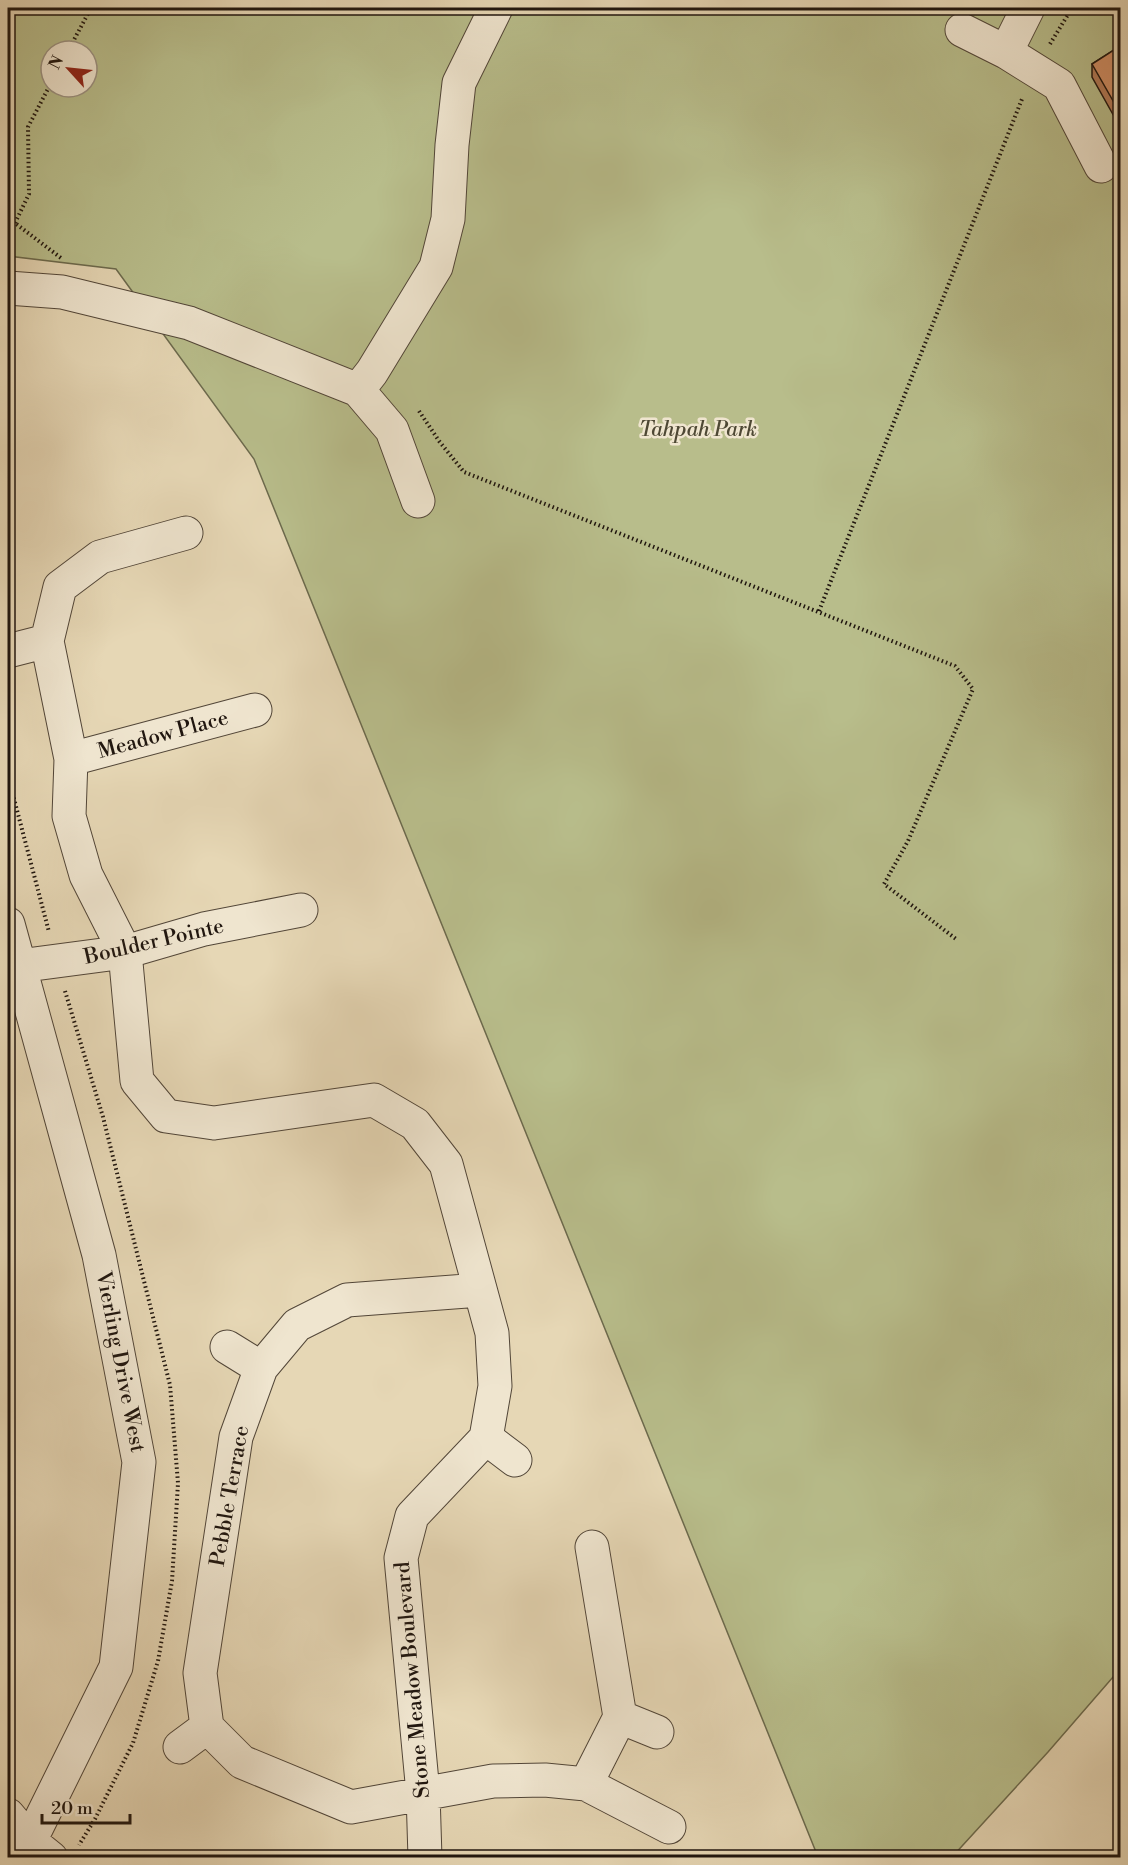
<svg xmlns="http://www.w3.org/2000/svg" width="1128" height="1865" font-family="'Libre Bodoni',serif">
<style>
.green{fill:#b8bd8b;stroke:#6c6a4d;stroke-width:1.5;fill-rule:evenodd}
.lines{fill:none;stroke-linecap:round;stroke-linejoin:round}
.minor-casing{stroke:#524638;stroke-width:35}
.path{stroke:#20160f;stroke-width:4;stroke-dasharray:1.5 3;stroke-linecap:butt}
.minor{stroke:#efe5cf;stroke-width:33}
.wall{fill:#b37a57;stroke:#20160f;stroke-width:1.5}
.building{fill:#d08e65;stroke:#20160f;stroke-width:1.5}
.labels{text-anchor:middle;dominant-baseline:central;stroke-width:5;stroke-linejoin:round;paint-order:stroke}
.park-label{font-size:21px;font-style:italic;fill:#4e4834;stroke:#efe5cf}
.street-label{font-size:21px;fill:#20160f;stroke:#efe5cf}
</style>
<rect width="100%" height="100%" fill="#e6d7b5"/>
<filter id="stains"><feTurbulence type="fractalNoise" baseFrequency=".00333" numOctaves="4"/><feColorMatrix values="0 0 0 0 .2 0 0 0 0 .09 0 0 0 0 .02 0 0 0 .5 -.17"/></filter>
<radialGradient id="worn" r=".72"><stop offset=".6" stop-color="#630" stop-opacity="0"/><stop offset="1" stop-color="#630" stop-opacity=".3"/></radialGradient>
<path class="green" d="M 8,8 L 1120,8 L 1120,1669 L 1048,1752 L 952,1857 L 818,1857 L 254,459 L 116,269 L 8,256 ZM 51,51 L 87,51 L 87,87 L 51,87 Z"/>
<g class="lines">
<g class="minor-casing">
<path id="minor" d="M 962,30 L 1006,52 L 1059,85 L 1101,166
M 1006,52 L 1028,8
M 8,288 L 62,292 L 189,323 L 358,390 L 392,430 L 418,501
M 358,390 L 372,372 L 436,267 L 448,219 L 452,145 L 459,83 L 496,8
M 47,641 L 60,587 L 100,557 L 186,533
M 8,651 L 47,641 L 71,759 L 69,816 L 86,875 L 125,952 L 137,1081 L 166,1116 L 214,1123 L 374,1100 L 415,1124 L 446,1164 L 492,1333 L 495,1386 L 486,1438 L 412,1516 L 401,1558 L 423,1793 L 425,1858
M 71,759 L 255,710
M 8,924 L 99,1255 L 139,1462 L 116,1667 L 30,1841 L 14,1858
M 8,973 L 19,966 L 125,952 L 204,929 L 301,910
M 227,1347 L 261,1368
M 486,1438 L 515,1460
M 620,1717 L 657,1732
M 207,1727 L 242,1762 L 351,1807 L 493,1781 L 545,1780 L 586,1784 L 620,1717 L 592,1547
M 207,1727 L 200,1673 L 236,1437 L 261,1368 L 297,1325 L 347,1300 L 480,1290
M 180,1747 L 207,1727
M 586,1784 L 669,1827
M 8,1815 L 30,1841 L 51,1858"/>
</g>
<path class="path" d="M 1050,44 L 1072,8
M 68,51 L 91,8
M 8,223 L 15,223 L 61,258
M 15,223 L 29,194 L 28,127 L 51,83
M 419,411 L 439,441 L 464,472 L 955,666 L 973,689 L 908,841 L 884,884 L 956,939
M 819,611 L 1022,99
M 8,776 L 49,932
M 65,991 L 103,1117 L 170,1385 L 178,1483 L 172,1581 L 158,1661 L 133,1743 L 95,1819 L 79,1845"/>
<use href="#minor" class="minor"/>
</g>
<path class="wall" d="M 1120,46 L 1120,127 L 1092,77 L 1092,64 Z"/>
<path class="building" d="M 1120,46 L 1120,113 L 1092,64 Z"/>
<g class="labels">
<g class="park-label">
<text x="698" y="430">Tahpah Park</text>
</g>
<g class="street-label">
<text transform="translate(163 735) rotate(-15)">Meadow Place</text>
<text transform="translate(154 942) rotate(-13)">Boulder Pointe</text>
<text transform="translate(120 1362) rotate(79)">Vierling Drive West</text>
<text transform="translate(230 1496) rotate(-80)">Pebble Terrace</text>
<text transform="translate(413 1680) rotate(-95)">Stone Meadow Boulevard</text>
</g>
</g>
<rect width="1128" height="1865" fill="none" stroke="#e6d7b5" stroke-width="30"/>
<rect x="9" y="9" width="1110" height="1847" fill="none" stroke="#20160f" stroke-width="3"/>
<rect x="15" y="15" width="1098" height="1835" fill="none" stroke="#20160f" stroke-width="1.5"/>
<g transform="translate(69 69) rotate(297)"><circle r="28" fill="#efe5cf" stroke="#9c9282" stroke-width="1.5"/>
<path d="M0-4.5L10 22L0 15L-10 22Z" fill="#8f2418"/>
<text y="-9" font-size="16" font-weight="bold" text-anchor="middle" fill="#20160f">N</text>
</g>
<path d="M42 1814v9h88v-9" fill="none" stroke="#20160f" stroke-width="3"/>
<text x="51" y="1814" font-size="18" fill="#20160f" stroke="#efe5cf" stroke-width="4.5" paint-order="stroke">20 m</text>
<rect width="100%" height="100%" filter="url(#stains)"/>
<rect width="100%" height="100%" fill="url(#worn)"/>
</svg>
